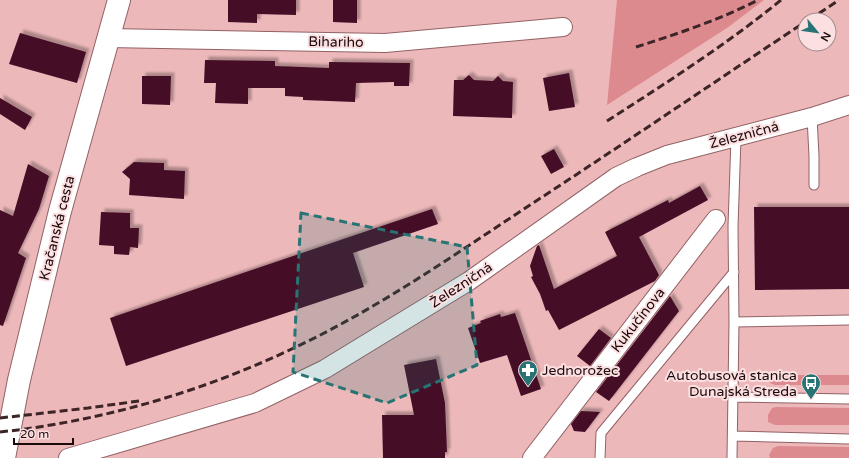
<svg xmlns="http://www.w3.org/2000/svg" width="849" height="458" font-family="'Varela Round',sans-serif">
<style>
.green{fill:#dd8a8f}
.building{fill:#440b27;filter:url(#shadow)}
.lines{fill:none;stroke-linecap:round;stroke-linejoin:round}
.service-casing{stroke:#926265;stroke-width:11}
.minor-casing{stroke:#926265;stroke-width:20}
.tertiary-casing{stroke:#926265;stroke-width:24}
.service{stroke:#fff;stroke-width:9}
.minor{stroke:#fff;stroke-width:18}
.tertiary{stroke:#fff;stroke-width:22}
.rail{stroke:#3d2527;stroke-width:3;stroke-dasharray:8 4;stroke-linecap:butt}
.marked{fill:#287373;fill-opacity:0.2;stroke:#287373;stroke-width:3;stroke-dasharray:8 5;stroke-linejoin:round}
.labels{text-anchor:middle;dominant-baseline:central;stroke-width:4;stroke-linejoin:round;paint-order:stroke}
.street-label{font-size:14px;fill:#1c0a0b;stroke:#fce0e1}
.poi-label{font-size:14px;fill:#1c0a0b;stroke:#fce0e1;text-anchor:start}
</style>
<defs>
<filter id="shadow"><feDropShadow dx="3.5" dy="-3.5" stdDeviation="1" flood-color="#0004"/></filter>
</defs>
<rect width="100%" height="100%" fill="#edb8ba"/>
<path class="green" d="M 617,0 L 764,0 L 727,28 L 607,105 Z
M 769,375 L 849,375 L 849,385 L 775,385 L 770,383 Z
M 776,407 L 849,408 L 849,425 L 775,425 L 768,422 L 768,415 L 772,408 Z
M 778,446 L 849,447 L 849,458 L 770,458 L 769,455 L 773,448 Z"/>
<path class="building" d="M 228,0 L 296,0 L 296,15 L 257,14 L 257,23 L 228,22 Z
M 333,0 L 357,0 L 357,23 L 333,22 Z
M 20,33 L 86,52 L 77,83 L 9,64 Z
M 205,60 L 275,61 L 275,66 L 329,68 L 329,62 L 410,63 L 409,86 L 394,86 L 394,82 L 356,83 L 355,102 L 303,100 L 303,97 L 285,96 L 285,88 L 248,88 L 248,104 L 215,103 L 216,83 L 204,83 Z
M 569,73 L 575,107 L 549,111 L 543,78 Z
M 469,75 L 474,80 L 493,81 L 498,76 L 503,81 L 513,82 L 512,118 L 453,116 L 454,80 L 463,80 Z
M 142,76 L 171,76 L 170,105 L 142,104 Z
M 0,98 L 32,117 L 25,130 L 0,114 Z
M 554,149 L 564,167 L 551,174 L 541,156 Z
M 134,162 L 164,163 L 164,170 L 185,171 L 184,199 L 129,195 L 130,179 L 122,172 Z
M 28,164 L 49,176 L 39,209 L 18,253 L 26,258 L 3,326 L 0,325 L 0,210 L 13,216 Z
M 700,186 L 708,200 L 639,237 L 659,275 L 655,281 L 559,330 L 548,310 L 546,311 L 540,294 L 531,277 L 533,276 L 530,266 L 537,246 L 539,245 L 554,289 L 617,256 L 605,232 L 668,200 L 669,203 Z
M 754,207 L 849,207 L 849,289 L 755,290 Z
M 432,209 L 438,224 L 353,253 L 364,287 L 126,366 L 110,318 Z
M 101,212 L 130,213 L 130,228 L 139,228 L 138,248 L 130,247 L 129,255 L 114,254 L 114,246 L 99,245 Z
M 670,296 L 679,311 L 609,401 L 596,392 Z
M 515,313 L 541,389 L 521,396 L 507,355 L 480,363 L 468,328 L 481,323 L 480,321 L 500,314 L 501,317 Z
M 599,329 L 611,338 L 590,366 L 577,356 Z
M 436,359 L 445,403 L 447,452 L 445,452 L 445,458 L 383,458 L 382,415 L 414,415 L 404,365 Z
M 581,411 L 600,412 L 585,432 L 574,431 L 571,424 Z"/>
<g class="lines">
<g class="service-casing">
<path id="service" d="M 812,117 L 814,156 L 814,185
M 734,322 L 849,320
M 733,397 L 849,399
M 733,436 L 849,439
M 600,458 L 601,433 L 734,272
M 732,458 L 734,322 L 733,226 L 736,138"/>
</g>
<g class="minor-casing">
<path id="minor" d="M 108,38 L 385,43 L 563,27
M 68,458 L 255,403 L 325,369 L 469,281 L 616,177 L 637,167 L 667,155 L 812,117 L 849,105
M 532,458 L 716,219"/>
</g>
<g class="tertiary-casing">
<path id="tertiary" d="M 4,458 L 19,380 L 60,211 L 119,0"/>
</g>
<use href="#service" class="service"/>
<use href="#minor" class="minor"/>
<use href="#tertiary" class="tertiary"/>
<path class="rail" d="M 809,20 L 839,0
M 636,47 C 677,34 719,20 758,0
M 607,121 C 666,83 726,45 781,0
M 0,418 L 88,408 L 139,401
M 0,432 C 103,421 205,391 298,346 C 380,307 454,255 530,205 C 622,145 713,83 805,22"/>
</g>
<path class="marked" d="M 301,213 L 467,247 L 477,365 L 387,403 L 293,372 Z"/>
<defs>
<g id="pharmacy-pin" transform="scale(1)"><path d="M0 17L-7.5 6A9.5 9.5 0 1 1 7.5 6Z" fill="#287373" stroke="#fce0e1"/><path d="M-2-6h4v4h4v4h-4v4h-4v-4h-4v-4h4Z" fill="#fff"/></g>
<g id="bus-pin" transform="scale(1)"><path d="M0 17L-7.5 6A9.5 9.5 0 1 1 7.5 6Z" fill="#287373" stroke="#fce0e1"/><path d="M-5-6H5V4H4V6H2V4H-2V6H-4V4H-5ZM-3.5-4V0h7V-4ZM-3.5 1.2v1.5H-2V1.2ZM2 1.2v1.5H3.5V1.2Z" fill="#fff"/></g>
</defs>
<g fill-rule="evenodd">
<use href="#pharmacy-pin" x="528" y="370"/>
<use href="#bus-pin" x="811" y="383"/>
</g>
<g class="labels">
<g class="street-label">
<text transform="translate(336 42) rotate(1)">Bihariho</text>
<text transform="translate(744 135) rotate(-15)">Železničná</text>
<text transform="translate(57 228) rotate(-76)">Kračanská cesta</text>
<text transform="translate(461 285) rotate(-33)">Železničná</text>
<text transform="translate(638 320) rotate(-52)">Kukučínova</text>
</g>
<g class="poi-label">
<text x="542" y="370">Jednorožec</text>
<text x="797" y="375" text-anchor="end">Autobusová stanica<tspan x="797" dy="16">Dunajská Streda</tspan></text>
</g>
</g>
<g transform="translate(817 32) rotate(119)"><circle r="19" fill="#fce0e1" stroke="#a28a8b"/>
<path d="M0-3L7 15L0 10L-7 15Z" fill="#287373"/>
<text y="-6" font-size="11" font-weight="bold" text-anchor="middle" fill="#1c0a0b">N</text>
</g>
<path d="M14 438v6h59v-6" fill="none" stroke="#1c0a0b" stroke-width="2"/>
<text x="20" y="438" font-size="12" fill="#1c0a0b" stroke="#fce0e1" stroke-width="3" paint-order="stroke">20 m</text>
</svg>
